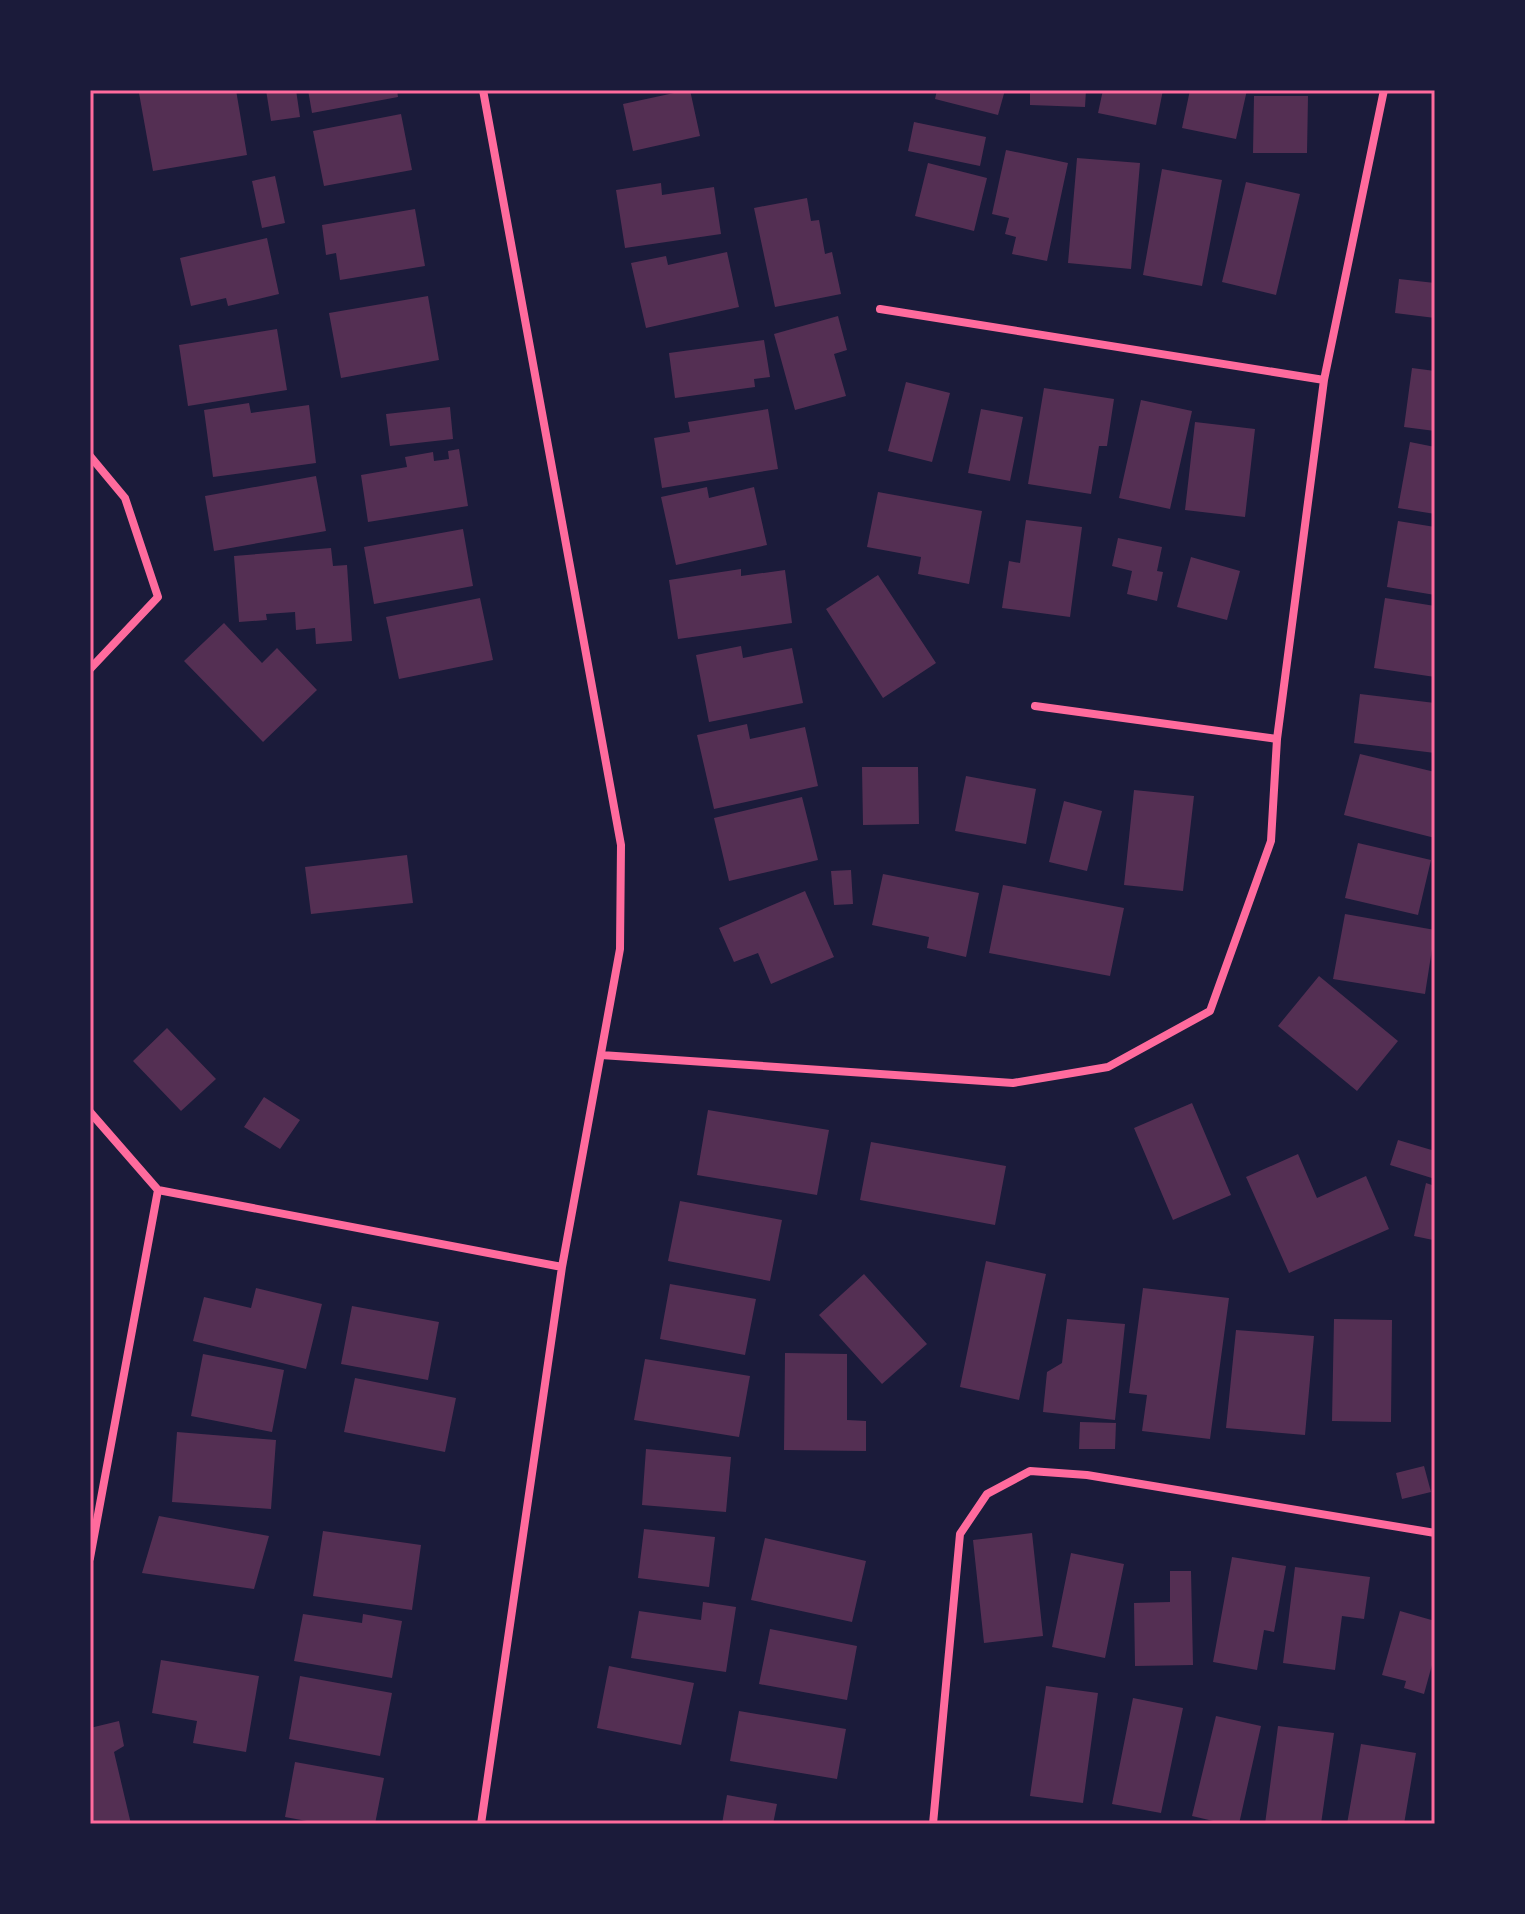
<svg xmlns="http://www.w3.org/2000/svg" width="1525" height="1914" font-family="'Exo 2',sans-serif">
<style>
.building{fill:#542f53}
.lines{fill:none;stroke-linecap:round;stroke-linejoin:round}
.minor{stroke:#ff6b9d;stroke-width:8}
.neatline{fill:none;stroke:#ff6b9d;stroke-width:3}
</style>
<rect width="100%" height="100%" fill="#1b1b3a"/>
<path class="building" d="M 157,90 L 236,90 L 247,155 L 153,171 L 139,93 Z
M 266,90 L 296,90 L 300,117 L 271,121 Z
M 308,90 L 397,90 L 398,97 L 312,113 Z
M 688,90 L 690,90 L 700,136 L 633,151 L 623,104 Z
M 937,90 L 1005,90 L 998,115 L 935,99 Z
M 1030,90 L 1086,90 L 1085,107 L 1030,105 Z
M 1103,90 L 1163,90 L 1156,125 L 1098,113 Z
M 1190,90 L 1247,90 L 1236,139 L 1182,128 Z
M 1254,96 L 1308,96 L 1307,153 L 1253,153 Z
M 401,114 L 412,170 L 324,186 L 313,131 Z
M 914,122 L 986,137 L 980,166 L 908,151 Z
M 1006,150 L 1068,163 L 1047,261 L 1012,254 L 1016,237 L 1005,234 L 1009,218 L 992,214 Z
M 1077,158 L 1140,163 L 1131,269 L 1068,263 Z
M 928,163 L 987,178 L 974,231 L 915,216 Z
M 1162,169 L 1222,180 L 1202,286 L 1143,275 Z
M 275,176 L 285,223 L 262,228 L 252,181 Z
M 1246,182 L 1300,194 L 1276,295 L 1222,282 Z
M 661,183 L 662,195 L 714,187 L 721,234 L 625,248 L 616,190 Z
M 807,198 L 811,221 L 819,220 L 825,254 L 832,252 L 841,294 L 775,307 L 754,208 Z
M 415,209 L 425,266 L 340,280 L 336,253 L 326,255 L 322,225 Z
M 267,238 L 279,294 L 228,306 L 226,298 L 191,306 L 180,258 Z
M 727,252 L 739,307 L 646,328 L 631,263 L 666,256 L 668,265 Z
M 1399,279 L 1435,283 L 1435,318 L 1395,313 Z
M 428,296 L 439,360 L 341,378 L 329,313 Z
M 838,316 L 847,350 L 834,354 L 846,396 L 795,410 L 774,334 Z
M 277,329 L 287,390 L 188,406 L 179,345 Z
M 764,340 L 770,377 L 754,379 L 755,387 L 675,398 L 669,353 Z
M 1412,368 L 1435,371 L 1435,431 L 1404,427 Z
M 906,382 L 950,393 L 932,462 L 888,451 Z
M 1044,388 L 1114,399 L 1107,446 L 1099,446 L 1091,494 L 1028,484 Z
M 1141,400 L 1192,411 L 1170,509 L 1119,498 Z
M 249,403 L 251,413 L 309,405 L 316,463 L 213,477 L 204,410 Z
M 450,407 L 453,439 L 390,446 L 386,414 Z
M 768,409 L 778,469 L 662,488 L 654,438 L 690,432 L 688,422 Z
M 981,409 L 1023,417 L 1010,481 L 968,473 Z
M 1195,422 L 1255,429 L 1245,517 L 1185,510 Z
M 1410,442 L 1435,447 L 1435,514 L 1398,508 Z
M 459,449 L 468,506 L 368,522 L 361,475 L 407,467 L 405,457 L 433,452 L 434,461 L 449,459 L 448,451 Z
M 316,476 L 326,531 L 214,551 L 205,496 Z
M 707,487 L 709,498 L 754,487 L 767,545 L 676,565 L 661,497 Z
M 878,492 L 982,511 L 969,584 L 918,574 L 921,557 L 867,547 Z
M 1026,520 L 1082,527 L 1070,617 L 1002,608 L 1009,561 L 1020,563 Z
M 1398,521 L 1435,527 L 1435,595 L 1387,587 Z
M 463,529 L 473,586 L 374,604 L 364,547 Z
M 1118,538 L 1162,547 L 1157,571 L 1163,572 L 1157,601 L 1127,594 L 1132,571 L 1112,566 Z
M 331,548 L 333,566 L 347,565 L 352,641 L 316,644 L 315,628 L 296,630 L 295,612 L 266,614 L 267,620 L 239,622 L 234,556 Z
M 1191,557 L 1240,571 L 1227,620 L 1177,607 Z
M 741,569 L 741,576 L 785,570 L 792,623 L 678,639 L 669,580 Z
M 878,575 L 936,663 L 883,698 L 826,609 Z
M 480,598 L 493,660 L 399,679 L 386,617 Z
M 1385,598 L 1435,606 L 1435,677 L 1374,668 Z
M 224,623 L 262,663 L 277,648 L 317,690 L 263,742 L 184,661 Z
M 741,646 L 743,658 L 792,648 L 803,703 L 709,722 L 696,655 Z
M 1360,694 L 1435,703 L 1435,753 L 1354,743 Z
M 747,724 L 750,739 L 805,727 L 818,786 L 714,809 L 697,735 Z
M 1360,754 L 1435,772 L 1435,838 L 1344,815 Z
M 862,767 L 918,767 L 919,824 L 863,825 Z
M 966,776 L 1036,789 L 1026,844 L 955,831 Z
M 1134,790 L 1194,796 L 1183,891 L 1124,885 Z
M 802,797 L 818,860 L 729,881 L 714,818 Z
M 1064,801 L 1102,811 L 1087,871 L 1049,862 Z
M 1358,843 L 1431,860 L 1418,915 L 1345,898 Z
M 407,855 L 413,903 L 311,914 L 305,867 Z
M 851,870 L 853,904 L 834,905 L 831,871 Z
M 883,874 L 979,893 L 966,957 L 927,948 L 929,937 L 872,925 Z
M 1003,885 L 1124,908 L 1110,976 L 989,953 Z
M 805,891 L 834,957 L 771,984 L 758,953 L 734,962 L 719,928 Z
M 1345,914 L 1435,930 L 1425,994 L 1333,979 Z
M 1319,976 L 1398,1041 L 1357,1091 L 1278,1026 Z
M 167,1028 L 216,1079 L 181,1111 L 133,1061 Z
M 264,1097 L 300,1120 L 280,1149 L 244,1127 Z
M 1192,1103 L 1231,1195 L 1173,1220 L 1134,1128 Z
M 708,1110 L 829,1130 L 817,1195 L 697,1175 Z
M 1398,1140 L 1435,1151 L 1435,1179 L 1390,1165 Z
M 871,1142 L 1006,1166 L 995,1225 L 860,1200 Z
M 1298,1154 L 1317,1198 L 1366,1176 L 1389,1229 L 1289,1273 L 1246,1177 Z
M 1426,1183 L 1435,1186 L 1433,1240 L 1414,1236 Z
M 680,1201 L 782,1220 L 770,1281 L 668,1261 Z
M 986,1261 L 1046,1274 L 1019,1400 L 960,1387 Z
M 864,1274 L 927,1344 L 882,1384 L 819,1315 Z
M 670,1284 L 756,1299 L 745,1355 L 660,1339 Z
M 256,1288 L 322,1304 L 306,1369 L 193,1341 L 204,1297 L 251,1308 Z
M 1143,1288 L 1229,1298 L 1210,1439 L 1142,1431 L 1147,1395 L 1129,1393 Z
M 352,1306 L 439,1322 L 428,1380 L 341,1364 Z
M 1067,1319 L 1125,1324 L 1115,1420 L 1043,1412 L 1047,1372 L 1062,1363 Z
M 1334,1319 L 1392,1320 L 1391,1422 L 1332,1421 Z
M 1236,1330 L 1314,1336 L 1305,1435 L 1226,1428 Z
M 785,1353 L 847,1354 L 847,1420 L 866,1421 L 866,1451 L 784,1450 Z
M 203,1354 L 284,1370 L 272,1432 L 191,1416 Z
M 645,1359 L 750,1376 L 739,1437 L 634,1420 Z
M 355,1378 L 456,1398 L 445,1452 L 344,1432 Z
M 1080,1422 L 1116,1423 L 1115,1449 L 1079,1449 Z
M 177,1432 L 276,1440 L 271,1509 L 172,1502 Z
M 646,1449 L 731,1457 L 726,1512 L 642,1505 Z
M 1424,1466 L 1431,1492 L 1402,1499 L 1396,1473 Z
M 159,1516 L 269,1536 L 254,1589 L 142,1573 Z
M 644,1529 L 715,1537 L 709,1587 L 638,1578 Z
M 323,1531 L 421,1545 L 412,1610 L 313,1596 Z
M 1032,1533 L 1043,1636 L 984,1643 L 973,1540 Z
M 765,1538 L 866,1561 L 852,1622 L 751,1600 Z
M 1071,1553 L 1124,1564 L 1105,1658 L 1052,1647 Z
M 1232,1557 L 1286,1566 L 1274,1632 L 1264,1630 L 1257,1670 L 1213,1662 Z
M 1295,1567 L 1370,1577 L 1364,1619 L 1342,1616 L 1335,1670 L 1283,1663 Z
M 1170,1571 L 1191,1571 L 1193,1665 L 1135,1666 L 1134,1603 L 1170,1602 Z
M 703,1602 L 736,1607 L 726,1672 L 631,1658 L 639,1611 L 701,1620 Z
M 1400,1611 L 1435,1621 L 1435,1654 L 1424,1694 L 1404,1688 L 1406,1681 L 1382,1675 Z
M 303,1614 L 362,1623 L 363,1614 L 402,1621 L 392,1678 L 294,1661 Z
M 770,1629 L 857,1646 L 847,1700 L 759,1684 Z
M 161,1660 L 259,1676 L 246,1752 L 193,1743 L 197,1721 L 152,1713 Z
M 609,1666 L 694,1683 L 681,1745 L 597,1728 Z
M 300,1676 L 392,1693 L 380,1756 L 289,1739 Z
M 1046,1686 L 1098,1693 L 1083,1803 L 1030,1796 Z
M 1133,1698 L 1183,1708 L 1161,1813 L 1112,1804 Z
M 739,1711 L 846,1729 L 837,1779 L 730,1761 Z
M 1216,1716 L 1261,1726 L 1239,1824 L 1226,1824 L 1192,1816 Z
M 119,1721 L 124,1746 L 114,1752 L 131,1824 L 90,1824 L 90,1728 Z
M 1278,1726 L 1334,1733 L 1321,1824 L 1265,1824 Z
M 1361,1744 L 1416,1753 L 1404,1824 L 1347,1824 Z
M 295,1762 L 384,1778 L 375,1824 L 323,1824 L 285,1817 Z
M 727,1795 L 777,1804 L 773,1824 L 722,1824 Z"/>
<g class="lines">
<path class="minor" d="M 880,309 L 1324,380
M 90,456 L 125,498 L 158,597 L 90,669
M 1035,706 L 1277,739
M 601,1055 L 1013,1083 L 1108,1067 L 1210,1011 L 1271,841 L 1277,739 L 1324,380 L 1384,90
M 90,1112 L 158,1190 L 562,1267
M 90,1558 L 158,1190
M 481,1824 L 562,1267 L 620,949 L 621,845 L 483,90
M 933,1824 L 960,1534 L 987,1494 L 1030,1471 L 1087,1475 L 1435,1533"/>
</g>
<rect width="1525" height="1914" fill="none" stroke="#1b1b3a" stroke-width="184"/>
<rect x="92" y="92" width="1341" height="1730" class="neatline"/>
</svg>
